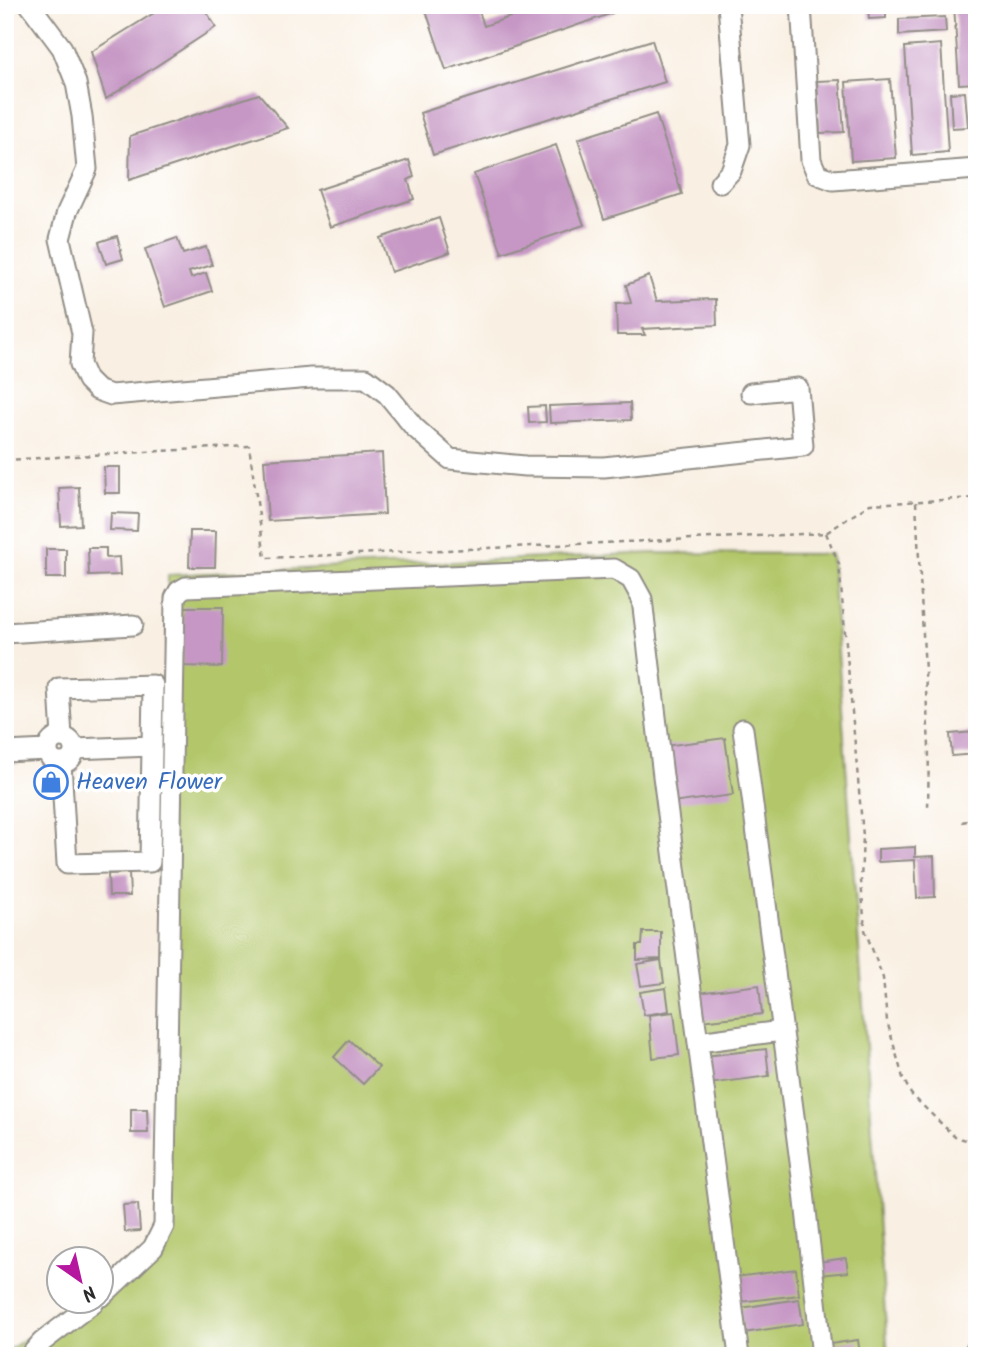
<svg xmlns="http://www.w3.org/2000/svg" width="982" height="1361" font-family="Kalam,sans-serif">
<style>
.pitch{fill:#b3c76b;stroke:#6f794b;stroke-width:2}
.building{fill:#c697c5}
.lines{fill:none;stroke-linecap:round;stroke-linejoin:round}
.minor-casing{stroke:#928e87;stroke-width:23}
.path{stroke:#928e87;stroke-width:2.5;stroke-dasharray:5 5;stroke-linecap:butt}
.minor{stroke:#fff;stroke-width:19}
.labels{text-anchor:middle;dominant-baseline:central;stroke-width:7;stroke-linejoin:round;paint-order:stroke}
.shop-label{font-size:24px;fill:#366cbe;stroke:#fff;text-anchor:start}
</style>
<rect width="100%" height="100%" fill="#fff"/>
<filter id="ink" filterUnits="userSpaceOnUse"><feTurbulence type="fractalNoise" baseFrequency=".0143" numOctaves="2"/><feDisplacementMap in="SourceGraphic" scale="14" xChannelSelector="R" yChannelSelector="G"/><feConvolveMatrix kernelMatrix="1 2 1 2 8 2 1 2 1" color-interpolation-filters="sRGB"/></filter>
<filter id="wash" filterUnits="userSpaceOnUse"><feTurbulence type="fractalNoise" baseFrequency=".00686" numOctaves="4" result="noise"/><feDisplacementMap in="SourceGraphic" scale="28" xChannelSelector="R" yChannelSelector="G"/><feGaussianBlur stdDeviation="1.57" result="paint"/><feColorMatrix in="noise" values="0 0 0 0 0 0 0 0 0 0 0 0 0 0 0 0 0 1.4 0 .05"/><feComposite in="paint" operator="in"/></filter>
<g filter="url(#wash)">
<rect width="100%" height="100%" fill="#f9f0e3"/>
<path class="pitch" d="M 655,553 L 831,554 L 888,1356 L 5,1356 L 5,1353 L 79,1302 L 102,1302 L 166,1239 L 168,575 Z"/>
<g id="blocks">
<path class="building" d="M 167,5 L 202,5 L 216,27 L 106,99 L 91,52 Z
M 424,5 L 477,5 L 484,26 L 544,5 L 610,5 L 613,13 L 446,70 Z
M 868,5 L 886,5 L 886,18 L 869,19 Z
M 954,5 L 977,5 L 977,83 L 959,84 Z
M 945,17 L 946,32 L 899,35 L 899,19 Z
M 652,40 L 665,82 L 433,155 L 420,113 Z
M 941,44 L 948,152 L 912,155 L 905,47 Z
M 890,79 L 896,158 L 851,161 L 846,82 Z
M 840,80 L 844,132 L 820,133 L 817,81 Z
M 965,92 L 968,127 L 952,128 L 950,93 Z
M 259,94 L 288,128 L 129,180 L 130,136 Z
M 656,114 L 682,194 L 604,219 L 578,139 Z
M 556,145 L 584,225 L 502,253 L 474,174 Z
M 409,160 L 414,177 L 408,180 L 414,199 L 330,227 L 317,190 Z
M 439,218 L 450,252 L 391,272 L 380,238 Z
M 117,236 L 123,259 L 106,264 L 99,242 Z
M 177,238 L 183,254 L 206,247 L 212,265 L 189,272 L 191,278 L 206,273 L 212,291 L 165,307 L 145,249 Z
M 649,276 L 657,301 L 716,299 L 717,325 L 642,329 L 645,335 L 617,335 L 616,304 L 631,303 L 626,285 Z
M 630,403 L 631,420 L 550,423 L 549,406 Z
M 545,406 L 546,422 L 529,423 L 528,407 Z
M 382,453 L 385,514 L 268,521 L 264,460 Z
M 104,467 L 120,467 L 120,493 L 105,493 Z
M 79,487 L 81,525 L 61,526 L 59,488 Z
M 111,513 L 138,514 L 137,531 L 110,530 Z
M 190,531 L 216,531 L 215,567 L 189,567 Z
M 88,548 L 106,548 L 106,558 L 119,557 L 120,575 L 89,576 Z
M 46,549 L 66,549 L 66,578 L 46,578 Z
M 183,607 L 223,607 L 222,667 L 182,666 Z
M 975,732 L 977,735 L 976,754 L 952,756 L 950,734 Z
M 725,738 L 733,795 L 672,803 L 664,746 Z
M 915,847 L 915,857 L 934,856 L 935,897 L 917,898 L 915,860 L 878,862 L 878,849 Z
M 129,873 L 130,896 L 109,896 L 108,874 Z
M 643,932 L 661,932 L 661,959 L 637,960 L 637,945 L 642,945 Z
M 661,960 L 664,983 L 641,986 L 637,964 Z
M 759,985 L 762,1014 L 701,1021 L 697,993 Z
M 666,988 L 669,1011 L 644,1015 L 640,992 Z
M 674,1012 L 679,1055 L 653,1058 L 649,1015 Z
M 349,1040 L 379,1067 L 363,1084 L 334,1057 Z
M 766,1049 L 769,1076 L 709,1084 L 705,1056 Z
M 131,1109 L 147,1109 L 148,1133 L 131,1133 Z
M 138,1204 L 140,1231 L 125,1232 L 123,1205 Z
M 846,1258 L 848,1272 L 819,1275 L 818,1262 Z
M 796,1269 L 799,1295 L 739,1302 L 735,1277 Z
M 799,1299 L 803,1324 L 743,1333 L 740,1308 Z
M 858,1340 L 860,1354 L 831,1356 L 830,1344 Z"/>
</g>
</g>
<g filter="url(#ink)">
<use href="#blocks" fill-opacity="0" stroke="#928e87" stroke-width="2"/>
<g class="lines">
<g class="minor-casing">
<path id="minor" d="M 30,5 L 62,48 L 76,83 L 82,116 L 87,169 L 67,212 L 60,239 L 82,333 L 80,364 L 87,380 L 97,390 L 111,395 L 311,378 L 366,378 L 387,394 L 414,427 L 450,459 L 525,466 L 604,467 L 803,446 L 798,388 L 751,393
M 801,5 L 811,160 L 817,174 L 833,180 L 977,169
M 720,183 L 731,171 L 740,145 L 728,5
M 5,633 L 133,625
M 743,729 L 804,1192 L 822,1356
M 62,737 L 59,688 L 153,685 L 152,746
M48 750a13 13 0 1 1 26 0a13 13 0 1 1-26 0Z
M 5,752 L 48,750
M 61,763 L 67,864 L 150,862 L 152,746 L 74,749
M 698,1042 L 781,1031
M 102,1296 L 153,1248 L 164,1226 L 175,598 L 179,591 L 186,587 L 614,569 L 631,579 L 642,599 L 663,776 L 739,1356
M 30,1356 L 42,1342 L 94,1302"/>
</g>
<path class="path" d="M 5,460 L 249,446 L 265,558 L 826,533 L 870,504 L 977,498
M 916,502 L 929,747 L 928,809
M 826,533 L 839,564 L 863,836 L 861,881 L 865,930 L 883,978 L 887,1021 L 903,1078 L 911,1094 L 955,1137 L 977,1143
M 962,822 L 977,819
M 959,1356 L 977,1330"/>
<use href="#minor" class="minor"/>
</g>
</g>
<defs>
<g id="shop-ring" transform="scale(1.75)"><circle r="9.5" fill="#fff" stroke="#3f7fe0" stroke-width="1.5"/><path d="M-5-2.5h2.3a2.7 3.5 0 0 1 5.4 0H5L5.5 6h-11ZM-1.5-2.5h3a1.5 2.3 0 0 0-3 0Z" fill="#3f7fe0"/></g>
</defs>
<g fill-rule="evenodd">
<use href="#shop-ring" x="51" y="782"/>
</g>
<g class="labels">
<g class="shop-label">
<text x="76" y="782">Heaven Flower</text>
</g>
</g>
<rect width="982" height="1361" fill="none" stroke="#fff" stroke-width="28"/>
<g transform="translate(80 1280) rotate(146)"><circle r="33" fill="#ffffff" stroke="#aaaaaa" stroke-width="2"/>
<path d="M0-5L12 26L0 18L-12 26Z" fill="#b5179e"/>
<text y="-10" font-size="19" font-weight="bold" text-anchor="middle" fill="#2b2b2b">N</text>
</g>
</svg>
